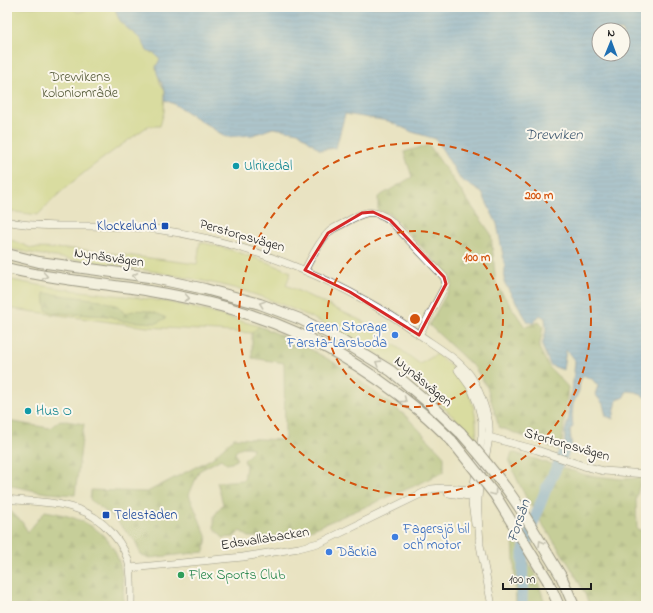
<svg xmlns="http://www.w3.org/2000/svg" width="653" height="613" font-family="'Indie Flower',sans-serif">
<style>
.green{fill:#c5d274;stroke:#707748;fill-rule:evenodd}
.forest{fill:url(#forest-firs);stroke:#5c6841}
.water{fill:url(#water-rules);stroke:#405e78;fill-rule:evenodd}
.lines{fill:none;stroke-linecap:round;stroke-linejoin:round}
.river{stroke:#659fd4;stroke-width:11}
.minor-casing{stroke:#3b3a35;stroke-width:8}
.highway-casing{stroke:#3b3a35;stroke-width:12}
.minor{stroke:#fff;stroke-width:7}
.highway{stroke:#fff;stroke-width:10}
.highway-bridge-casing{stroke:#3b3a35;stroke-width:12;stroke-linecap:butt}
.highway-bridge{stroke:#fff;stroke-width:10}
.oneway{stroke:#999}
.marked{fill:none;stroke:#d62828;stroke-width:3;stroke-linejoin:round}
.ring{fill:none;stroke:#d4530e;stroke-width:2;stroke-dasharray:7 5}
.culture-dot{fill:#0f9aa8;stroke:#fbf7ec;stroke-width:1.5}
.transit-dot{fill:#1a4fb4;stroke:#fbf7ec;stroke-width:1.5}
.shop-dot{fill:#3f7fe0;stroke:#fbf7ec;stroke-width:1.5}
.leisure-dot{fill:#2e9e5b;stroke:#fbf7ec;stroke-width:1.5}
.labels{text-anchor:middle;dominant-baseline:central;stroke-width:4;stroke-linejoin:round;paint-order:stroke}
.park-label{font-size:14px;fill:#575c3b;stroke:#fbf7ec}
.culture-label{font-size:14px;fill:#0d838f;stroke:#fbf7ec;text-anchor:start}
.transit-label{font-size:14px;fill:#164399;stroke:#fbf7ec;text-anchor:end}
.street-label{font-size:14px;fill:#1c1c1c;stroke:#fbf7ec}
.shop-label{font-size:14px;fill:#366cbe;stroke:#fbf7ec;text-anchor:start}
.leisure-label{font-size:14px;fill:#27864d;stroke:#fbf7ec;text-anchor:start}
.water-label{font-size:15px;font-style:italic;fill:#3d576f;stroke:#fbf7ec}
.centre{fill:#d4530e;stroke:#fbf7ec;stroke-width:2}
.ring-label{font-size:12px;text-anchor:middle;font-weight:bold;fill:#d4530e;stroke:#fbf7ec;stroke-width:4;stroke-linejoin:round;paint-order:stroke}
</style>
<defs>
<pattern id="forest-firs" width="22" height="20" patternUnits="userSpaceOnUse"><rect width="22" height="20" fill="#9cb466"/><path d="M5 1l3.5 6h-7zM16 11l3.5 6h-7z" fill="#7e9253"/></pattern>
<pattern id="water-rules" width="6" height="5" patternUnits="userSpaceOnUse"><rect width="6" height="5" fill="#659fd4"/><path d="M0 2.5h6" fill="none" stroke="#5281ab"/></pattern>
</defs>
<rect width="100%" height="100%" fill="#fbf7ec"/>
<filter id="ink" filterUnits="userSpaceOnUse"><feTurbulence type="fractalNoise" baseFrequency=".025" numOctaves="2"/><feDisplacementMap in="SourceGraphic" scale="8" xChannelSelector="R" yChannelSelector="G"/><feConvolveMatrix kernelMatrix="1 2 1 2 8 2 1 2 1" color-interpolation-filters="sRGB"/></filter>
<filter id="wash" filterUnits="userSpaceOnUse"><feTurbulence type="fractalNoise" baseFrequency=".012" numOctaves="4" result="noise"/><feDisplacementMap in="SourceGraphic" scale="16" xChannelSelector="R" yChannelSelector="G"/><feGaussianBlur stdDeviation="0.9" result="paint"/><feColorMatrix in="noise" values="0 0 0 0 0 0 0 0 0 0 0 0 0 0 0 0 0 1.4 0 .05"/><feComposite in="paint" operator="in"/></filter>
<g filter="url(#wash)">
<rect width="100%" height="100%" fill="#e9e3c2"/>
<path class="green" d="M 7,7 L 71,7 L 78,12 L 98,7 L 115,7 C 116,11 117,16 119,19 C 127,32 141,33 147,51 L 155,54 L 160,59 L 156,67 L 160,83 L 165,90 L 164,112 L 160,126 L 148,126 C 110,154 69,180 38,215 L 7,211 Z
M 7,238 L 31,248 L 78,249 L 197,264 L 200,242 C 232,249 261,259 291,272 L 286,285 L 364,322 L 420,364 L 437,354 C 443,360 450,365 455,371 C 471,389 478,415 476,439 C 455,419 435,398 412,380 C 365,343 312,314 256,295 C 231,286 203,281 177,276 C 121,264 63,261 7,248 Z
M 7,279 C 56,290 106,293 155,300 C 190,305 225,317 259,326 L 252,333 L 147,327 L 13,309 L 7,308 ZM 44,294 L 100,300 L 125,314 L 121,321 L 110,316 L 54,313 L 46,310 Z"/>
<path class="forest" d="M 429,145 L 491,234 L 496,284 L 525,327 L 539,322 L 543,327 L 539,348 L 549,367 L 568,387 L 561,451 L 499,427 L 487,387 L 475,368 L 429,325 L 452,284 L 450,276 L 388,213 L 378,210 L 378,197 L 412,177 L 404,152 Z
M 44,293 L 100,300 L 118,306 L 125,314 C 138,307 154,311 166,318 L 157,323 L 121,321 L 110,316 L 54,313 L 46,310 Z
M 259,326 L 298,342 L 340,366 L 406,416 L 444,456 L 444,472 L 412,487 L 294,537 L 249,537 L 240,531 L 234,537 L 223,538 L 214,528 L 214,516 L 223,504 L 217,482 L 244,480 L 246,466 L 244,460 L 252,452 L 253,448 L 242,447 L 235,452 L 237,459 L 232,463 L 226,464 L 221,459 L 199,471 L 189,495 L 207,538 L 204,552 L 149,558 L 141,555 L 135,541 L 112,516 L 90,500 L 91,490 L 147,492 L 211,459 L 234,438 L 285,440 L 284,363 L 252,358 L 252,333 Z
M 60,420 L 84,424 L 75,495 L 46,493 L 7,485 L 7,421 L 50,428 Z
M 512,452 L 586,475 L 621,479 L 641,478 L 636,499 L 637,529 L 646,532 L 646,606 L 590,606 C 575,567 548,536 528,501 C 521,488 515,475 509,462 Z
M 7,508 L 22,522 L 28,532 L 45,511 C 103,520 127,547 123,606 L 7,606 Z
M 513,537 L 535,573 L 546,606 L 516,606 Z"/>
<path class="water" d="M 115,7 L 646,7 L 646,398 L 637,392 L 627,391 L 623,398 L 617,400 L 613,419 L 606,416 L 603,404 L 595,394 L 598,386 L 592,379 L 583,375 L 580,382 L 579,391 L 573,404 L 572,416 L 573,427 L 570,430 L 572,449 L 564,452 L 565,431 L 569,416 L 568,405 L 572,392 L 575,361 L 566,350 L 563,370 L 550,365 L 542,346 L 546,330 L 545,318 L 540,315 L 533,323 L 528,322 L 504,282 L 505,266 L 497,224 L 482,193 L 460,179 L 436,139 L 412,132 L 388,121 L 345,114 L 336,148 L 320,150 L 298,132 L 273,128 L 253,135 L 226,137 L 174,104 L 165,100 L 165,90 L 157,73 L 156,67 L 160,59 L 155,54 L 147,51 C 141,33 127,32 119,19 C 117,16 116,11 115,7 ZM 599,30 L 623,30 L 623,54 L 599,54 Z"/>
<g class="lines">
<path class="river" d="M 522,606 L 523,553 L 537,512 L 546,489 L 564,452"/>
</g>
</g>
<g filter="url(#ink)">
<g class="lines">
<g class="minor-casing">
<path id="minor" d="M 7,221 C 24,226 43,225 61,226 C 92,226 124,225 155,229 C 235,240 311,268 380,309 C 393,316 405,325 417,333 C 435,346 456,357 470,375 C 479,388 484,404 488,419 C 493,438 481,469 479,489 C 476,507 479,525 480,543
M 305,270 C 311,258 318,243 328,233 C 332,228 339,226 344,223 C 362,213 372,207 390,220 L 444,277 L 446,284 L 419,335
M 458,370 L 471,388 L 478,405 L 482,421 L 482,436 L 473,490 L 472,503 L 475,524
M 485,436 L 537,450 L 584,466 L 604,471 L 646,474
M 448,493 L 476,497
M 7,499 C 30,502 55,501 77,509 C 101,516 127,544 130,569 C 132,581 131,594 131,606
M 479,540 L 492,606
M 130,568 L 243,557 L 299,548 L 322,542 L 431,489 L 443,488 L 478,490"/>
</g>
<g class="highway-casing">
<path id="highway" d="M 7,254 L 39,262 L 149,277 L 205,289 L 260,304 L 300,319 L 334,336 L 391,371 L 430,404 L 461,433
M 7,268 C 54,280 103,283 150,291 C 185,297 220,304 254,316 C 315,336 371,371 421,412 C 432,421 442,431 452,441
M 561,576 L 574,606
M 548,581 L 559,606"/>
</g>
<use href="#minor" class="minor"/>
<use href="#highway" class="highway"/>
<g class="highway-bridge-casing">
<path id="highway-bridge" d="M 461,433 C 483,458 505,484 523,513 C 536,534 548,555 561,576
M 452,441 L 495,495 L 548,581"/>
</g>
<use href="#highway-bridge" class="highway-bridge"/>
</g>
<defs><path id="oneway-chevron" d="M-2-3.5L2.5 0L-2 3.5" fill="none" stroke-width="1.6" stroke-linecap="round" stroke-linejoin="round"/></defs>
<g class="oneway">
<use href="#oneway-chevron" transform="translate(45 276) rotate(10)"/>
<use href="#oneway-chevron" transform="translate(135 276) rotate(-172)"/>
<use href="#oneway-chevron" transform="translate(187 298) rotate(11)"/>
<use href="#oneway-chevron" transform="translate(262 304) rotate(-161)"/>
<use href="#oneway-chevron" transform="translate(378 363) rotate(-148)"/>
<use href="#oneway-chevron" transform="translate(404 400) rotate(37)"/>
<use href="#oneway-chevron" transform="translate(494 493) rotate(54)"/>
<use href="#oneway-chevron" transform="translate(541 543) rotate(-121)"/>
</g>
</g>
<path d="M0 0H653V613H0ZM 373,212 L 390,220 L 444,277 L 446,284 L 419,335 L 350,292 L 305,270 L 328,233 L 362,213 Z" fill="#e9e3c2" fill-opacity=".55" fill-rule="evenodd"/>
<path class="marked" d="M 373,212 L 390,220 L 444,277 L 446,284 L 419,335 L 350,292 L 305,270 L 328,233 L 362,213 Z"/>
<g class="ring">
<circle cx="415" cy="319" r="88"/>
<circle cx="415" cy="319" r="176"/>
</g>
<g class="culture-dot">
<circle cx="236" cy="166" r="4"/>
<circle cx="28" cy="411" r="4"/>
</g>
<g class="transit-dot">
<rect x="161" y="222" width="8" height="8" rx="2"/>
<rect x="102" y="511" width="8" height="8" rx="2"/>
</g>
<g class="shop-dot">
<circle cx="395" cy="335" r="4"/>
<circle cx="395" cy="537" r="4"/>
<circle cx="329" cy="552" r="4"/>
</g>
<circle class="leisure-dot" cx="181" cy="575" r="4"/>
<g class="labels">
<g class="park-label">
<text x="80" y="77">Drevvikens<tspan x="80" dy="16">koloniområde</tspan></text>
</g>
<g class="culture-label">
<text x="244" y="166">Ulrikedal</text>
<text x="36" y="411">Hus O</text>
</g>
<g class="transit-label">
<text x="157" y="226">Klockelund</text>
<text x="114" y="515" text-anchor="start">Telestaden</text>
</g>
<g class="street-label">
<text transform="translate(242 236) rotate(16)">Perstorpsvägen</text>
<text transform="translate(109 258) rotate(8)">Nynäsvägen</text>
<text transform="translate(423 382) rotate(40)">Nynäsvägen</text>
<text transform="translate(567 445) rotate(16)">Stortorpsvägen</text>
<text transform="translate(265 539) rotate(-9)">Edsvallabacken</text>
</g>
<g class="shop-label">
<text x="387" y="327" text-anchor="end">Green Storage<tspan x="387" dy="16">Farsta-Larsboda</tspan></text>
<text x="403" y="529">Fagersjö bil<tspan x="403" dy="16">och motor</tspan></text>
<text x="337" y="552">Däckia</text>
</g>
<g class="leisure-label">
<text x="189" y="575">Flex Sports Club</text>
</g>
<g class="water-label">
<text x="554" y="135">Drevviken</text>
<text transform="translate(519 521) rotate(-71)">Forsån</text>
</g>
</g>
<circle cx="415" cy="319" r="6" class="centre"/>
<g class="ring-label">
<text x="539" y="199">200 m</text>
<text x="477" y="261">100 m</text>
</g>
<rect width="653" height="613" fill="none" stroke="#fbf7ec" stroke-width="24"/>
<g transform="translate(611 42) rotate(1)"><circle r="19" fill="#fbf7ec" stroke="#a29f99"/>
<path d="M0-3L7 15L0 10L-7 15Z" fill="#1f6fb2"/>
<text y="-6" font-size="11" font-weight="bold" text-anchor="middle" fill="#1c1c1c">N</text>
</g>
<path d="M503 583v6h88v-6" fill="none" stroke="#1c1c1c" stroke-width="2"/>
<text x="509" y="583" font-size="12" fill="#1c1c1c" stroke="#fbf7ec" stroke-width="3" paint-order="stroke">100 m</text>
</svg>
